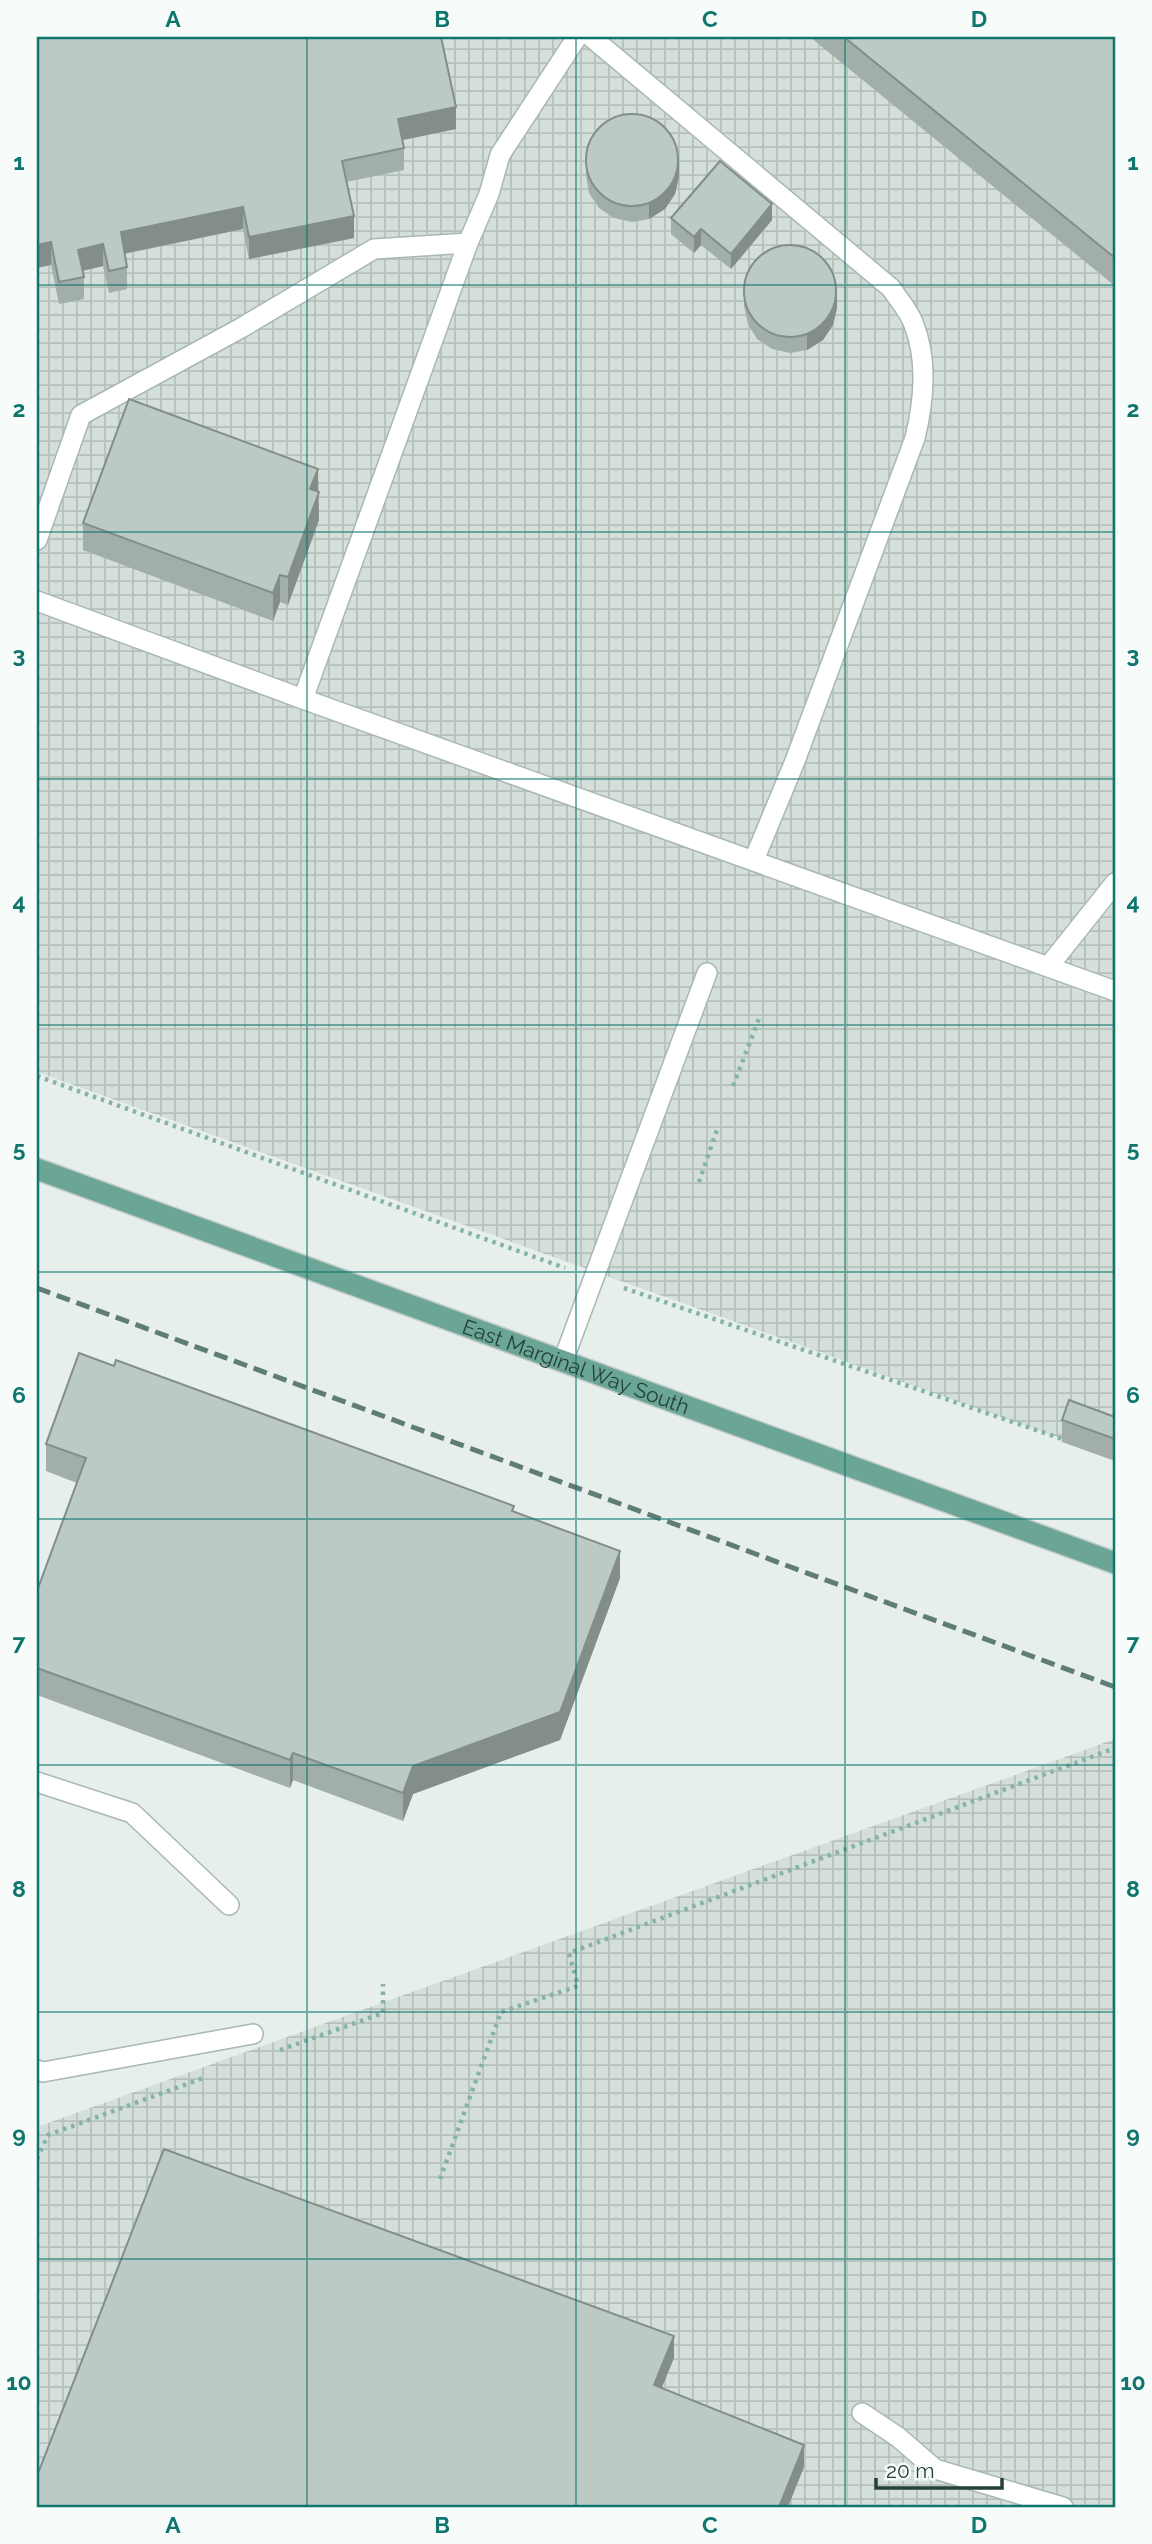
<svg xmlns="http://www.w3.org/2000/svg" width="1152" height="2544" font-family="Raleway,sans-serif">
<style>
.industrial{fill:url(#industrial-grid)}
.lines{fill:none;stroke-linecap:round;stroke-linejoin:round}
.service-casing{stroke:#a8b8b2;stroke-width:22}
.primary-casing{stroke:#c2cac8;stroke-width:24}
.path{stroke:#86b3a5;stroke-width:4.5;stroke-dasharray:3.5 5;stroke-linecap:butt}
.service{stroke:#fff;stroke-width:19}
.primary{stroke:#6aa596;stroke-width:21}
.rail{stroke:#5f7d75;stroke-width:5;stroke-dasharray:14 7;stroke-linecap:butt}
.wall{fill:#a1aea9}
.shaded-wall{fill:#838d89}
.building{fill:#bbcac4;stroke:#838d89;stroke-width:2}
.grid{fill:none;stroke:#0f766e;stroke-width:2;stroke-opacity:0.55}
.labels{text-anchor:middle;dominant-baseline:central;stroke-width:5;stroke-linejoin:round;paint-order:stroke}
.street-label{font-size:21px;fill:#24423a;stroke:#f7fbf9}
.neatline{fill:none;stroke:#0f766e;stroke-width:2.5}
.grid-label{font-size:23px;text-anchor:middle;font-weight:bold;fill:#0f766e}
</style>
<defs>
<pattern id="industrial-grid" width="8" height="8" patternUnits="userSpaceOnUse" patternTransform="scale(1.75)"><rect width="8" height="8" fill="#d4dfda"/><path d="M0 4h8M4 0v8" fill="none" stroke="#b6c1bc"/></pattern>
</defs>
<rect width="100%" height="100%" fill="#e6efeb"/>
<path class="industrial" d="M 37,37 L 1115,37 L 1115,1458 L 37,1072 Z
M 1115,1739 L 1115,2507 L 37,2507 L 37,2127 Z"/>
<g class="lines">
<g class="service-casing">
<path id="service" d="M 591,37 L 891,288 C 898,299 910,312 914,325 C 928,361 924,401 915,438 L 795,761 L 754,860
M 37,540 L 81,415 L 241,328 L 374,249 L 468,243 L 489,194 L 500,155 L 577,37
M 37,601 L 303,699 L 1115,991
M 303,699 L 468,243
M 1048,967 L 1115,883
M 563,1361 L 707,973
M 37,1782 L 132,1813 L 229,1905
M 37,2070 L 43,2072 L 253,2034
M 862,2413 L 898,2437 L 935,2469 L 1063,2507"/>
</g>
<g class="primary-casing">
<g id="primary">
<path id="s1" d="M 37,1169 L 1115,1563"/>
</g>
</g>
<path class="path" d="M 37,1076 L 565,1268
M 733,1086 L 760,1016
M 699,1182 L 718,1127
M 624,1288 L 1065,1440
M 280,2050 L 383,2013 L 383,1984
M 37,2159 L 48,2135 L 206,2077
M 440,2179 L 501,2012 L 578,1986 L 569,1953 L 1115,1748"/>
<use href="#service" class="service"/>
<use href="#primary" class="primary"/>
<path class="rail" d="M 37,1288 L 1115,1687"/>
</g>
<path class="wall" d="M 37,37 L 456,129 L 402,140 L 404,148 L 404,170 L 346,182 L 354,238 L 249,259 L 243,229 L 125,254 L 127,267 L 127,289 L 109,293 L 103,266 L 82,271 L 84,277 L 84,299 L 59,304 L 51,265 Z
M 810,37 L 1115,37 L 1115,286 Z
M 586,160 L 679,177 L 675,194 L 665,209 L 649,219 L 632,222 L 614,218 L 599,208 L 589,193 L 586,175 Z
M 671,218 L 772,220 L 731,269 L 701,245 L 694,253 L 671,234 Z
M 744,290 L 837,308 L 833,325 L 823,340 L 807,350 L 790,353 L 772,349 L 757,339 L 748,324 L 744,306 Z
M 318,492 L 319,520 L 288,605 L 280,602 L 273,621 L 83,550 L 83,523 Z
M 1115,1417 L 1115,1461 L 1062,1442 L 1062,1420 Z
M 46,1444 L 514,1512 L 620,1578 L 560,1740 L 413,1794 L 403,1821 L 293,1780 L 290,1788 L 37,1695 L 37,1591 L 77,1483 L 46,1471 Z"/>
<path class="shaded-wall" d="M 456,107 L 456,129 L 398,141 L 398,119 Z
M 679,161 L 679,177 L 675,194 L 665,209 L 649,219 L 649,203 Z
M 772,204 L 772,220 L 731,269 L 731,254 Z
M 243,207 L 243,229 L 121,254 L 121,232 Z
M 354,216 L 354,238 L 249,259 L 249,237 Z
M 701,229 L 701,245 L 694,253 L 694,237 Z
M 51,242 L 51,265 L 37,268 L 37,245 Z
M 103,244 L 103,266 L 78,272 L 78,250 Z
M 837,292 L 837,308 L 833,325 L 823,340 L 807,350 L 807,334 Z
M 318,469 L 319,520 L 288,605 L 288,577 L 310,489 Z
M 280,575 L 280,602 L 273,621 L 273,593 Z
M 620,1551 L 620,1578 L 560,1740 L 413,1794 L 403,1821 L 403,1793 L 413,1766 Z
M 293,1753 L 293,1780 L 290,1788 L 290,1760 Z
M 674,2336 L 674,2358 L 654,2407 L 654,2385 Z
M 804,2445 L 804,2467 L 788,2507 L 779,2507 Z"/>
<path class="building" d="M 37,37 L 441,37 L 456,107 L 398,119 L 404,148 L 342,161 L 354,216 L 249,237 L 243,207 L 121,232 L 127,267 L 109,271 L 103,244 L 78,250 L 84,277 L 59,282 L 51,242 L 37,245 Z
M 844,37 L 1115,37 L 1115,258 Z
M586 160a46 46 0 1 1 92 0a46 46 0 1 1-92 0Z
M 720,161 L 772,204 L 731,254 L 701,229 L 694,237 L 671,218 Z
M744 291a46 46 0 1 1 92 0a46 46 0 1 1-92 0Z
M 129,399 L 318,469 L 310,489 L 319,492 L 288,577 L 280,575 L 273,593 L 83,523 Z
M 79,1353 L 114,1366 L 116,1360 L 514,1506 L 512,1511 L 620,1551 L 560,1712 L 413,1766 L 403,1793 L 293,1753 L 290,1760 L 37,1668 L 37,1591 L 86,1458 L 46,1444 Z
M 1069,1400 L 1115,1417 L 1115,1439 L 1062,1420 Z
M 164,2149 L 674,2336 L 654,2385 L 804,2445 L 779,2507 L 37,2507 L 37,2476 Z"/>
<path class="grid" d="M 307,37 L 307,2507M 576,37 L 576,2507M 845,37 L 845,2507M 37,285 L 1115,285M 37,532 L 1115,532M 37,779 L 1115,779M 37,1025 L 1115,1025M 37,1272 L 1115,1272M 37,1519 L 1115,1519M 37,1765 L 1115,1765M 37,2012 L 1115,2012M 37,2259 L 1115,2259"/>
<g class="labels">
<g class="street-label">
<text stroke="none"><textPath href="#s1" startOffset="574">East Marginal Way South</textPath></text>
</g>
</g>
<rect width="1152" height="2544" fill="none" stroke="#f7fbf9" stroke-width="77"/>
<path d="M876 2478v10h126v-10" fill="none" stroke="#24423a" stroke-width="3.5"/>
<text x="886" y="2478" font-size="21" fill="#24423a" stroke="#f7fbf9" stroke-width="5" paint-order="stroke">20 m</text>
<rect x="38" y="38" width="1076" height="2468" class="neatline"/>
<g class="grid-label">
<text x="173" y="27">A</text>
<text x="442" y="27">B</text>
<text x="710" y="27">C</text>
<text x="979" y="27">D</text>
<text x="19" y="170">1</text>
<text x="1133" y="170">1</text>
<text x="19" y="417">2</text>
<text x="1133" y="417">2</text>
<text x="19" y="663">3</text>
<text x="1133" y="663">3</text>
<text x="19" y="910">4</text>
<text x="1133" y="910">4</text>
<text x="19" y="1157">5</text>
<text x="1133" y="1157">5</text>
<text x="19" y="1403">6</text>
<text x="1133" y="1403">6</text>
<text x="19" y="1650">7</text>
<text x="1133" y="1650">7</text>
<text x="19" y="1897">8</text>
<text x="1133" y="1897">8</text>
<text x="19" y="2143">9</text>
<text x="1133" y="2143">9</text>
<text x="19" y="2390">10</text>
<text x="1133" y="2390">10</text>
<text x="173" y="2533">A</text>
<text x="442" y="2533">B</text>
<text x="710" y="2533">C</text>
<text x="979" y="2533">D</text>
</g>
</svg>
